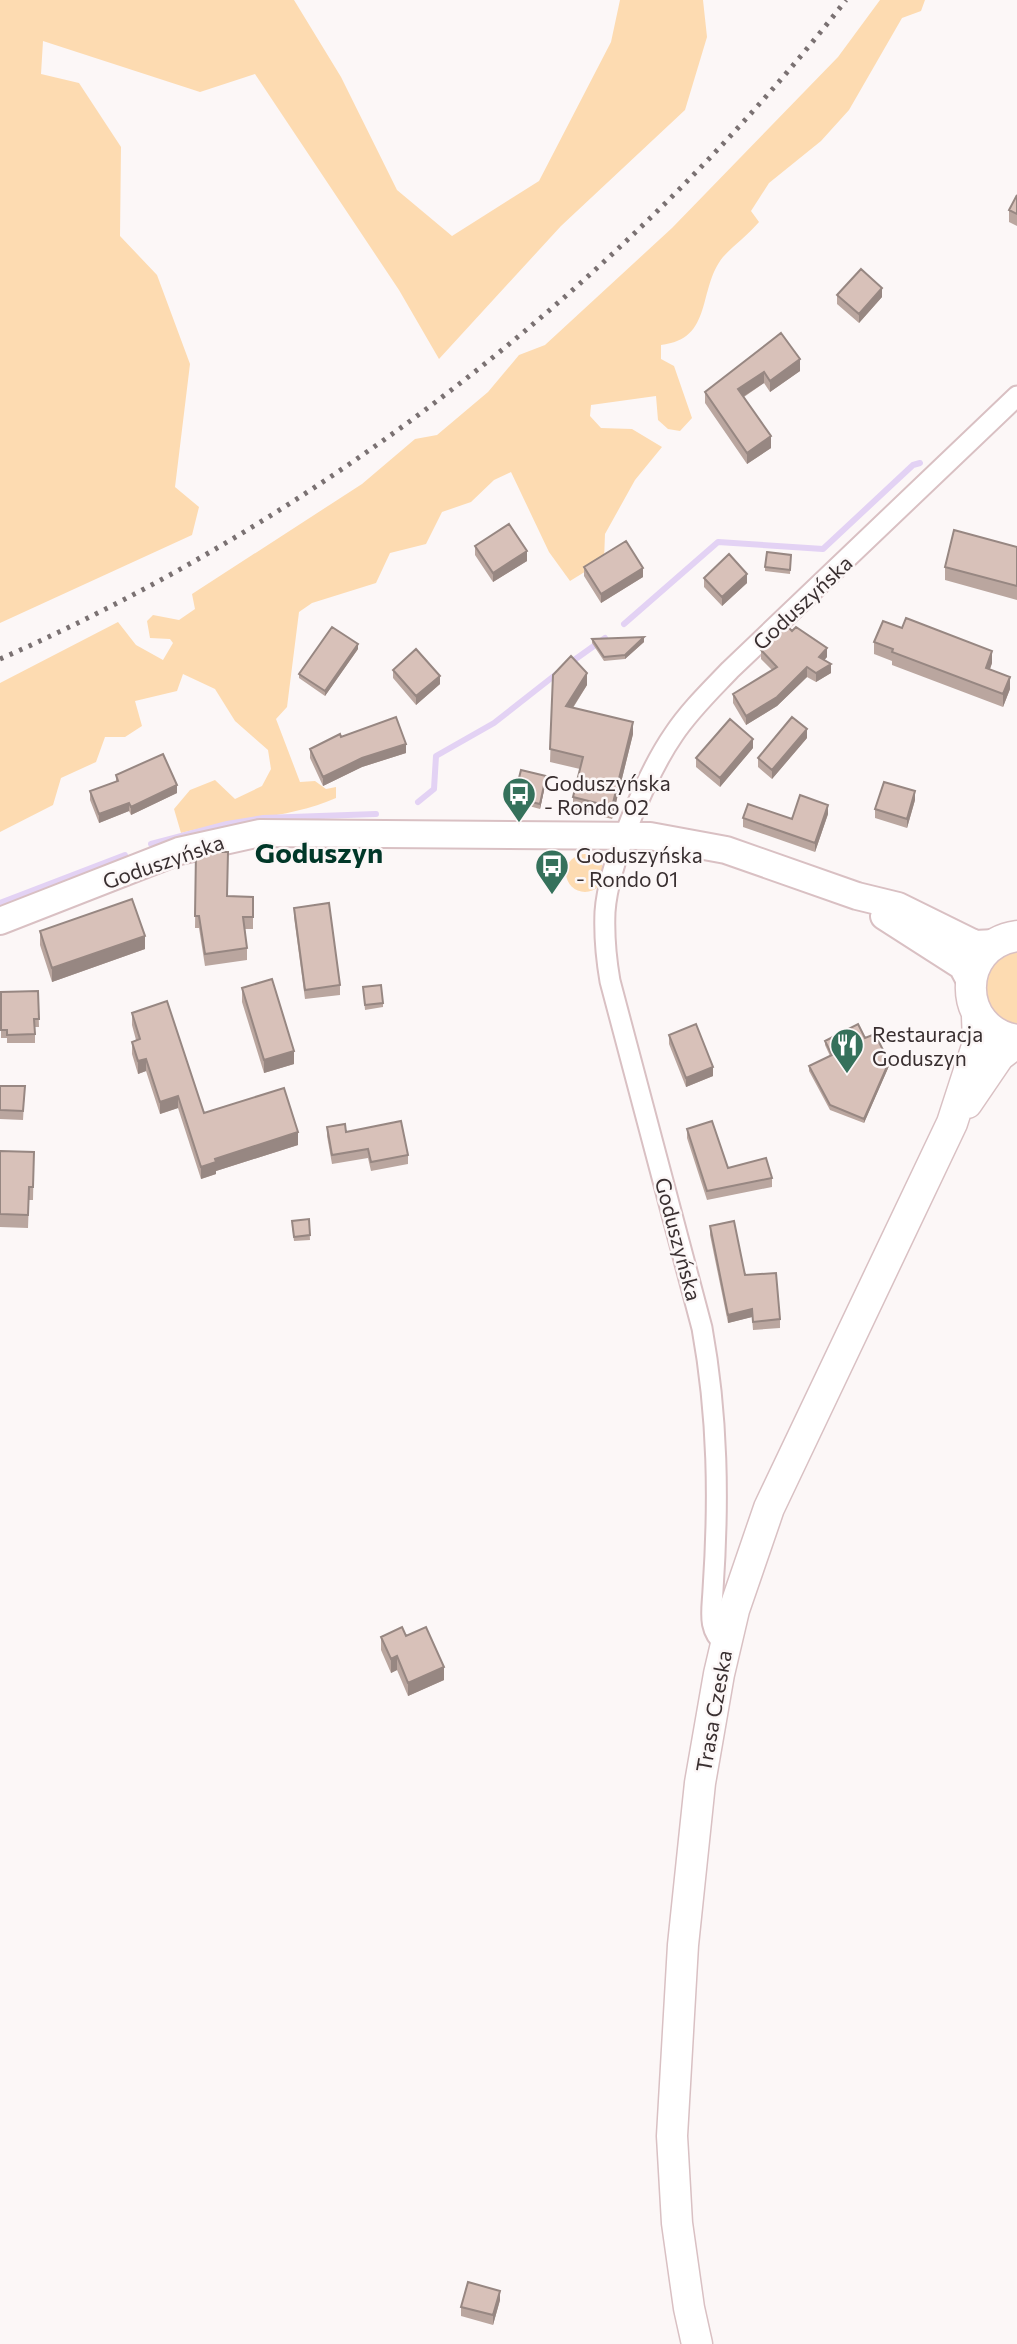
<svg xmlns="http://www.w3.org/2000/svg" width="1017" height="2344" font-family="Commissioner,sans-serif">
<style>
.green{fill:#fddbb1}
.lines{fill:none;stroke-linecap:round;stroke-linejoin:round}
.stream{stroke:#e3d2f4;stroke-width:6}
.street-casing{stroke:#d9c0c3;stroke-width:23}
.secondary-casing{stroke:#d9c0c3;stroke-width:30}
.primary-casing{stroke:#d9c0c3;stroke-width:33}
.street{stroke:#fff;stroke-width:19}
.secondary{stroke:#fff;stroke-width:26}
.primary{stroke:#fff;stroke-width:30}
.rail{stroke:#7a7172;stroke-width:5;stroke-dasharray:3.5 7;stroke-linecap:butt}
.wall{fill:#baa69f}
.shaded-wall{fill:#978782}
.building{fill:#d8c1b9;stroke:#978782;stroke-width:2}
.labels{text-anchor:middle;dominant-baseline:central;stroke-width:5;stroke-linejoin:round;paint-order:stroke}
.street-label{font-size:21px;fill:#392f30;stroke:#fcf7f7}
.poi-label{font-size:21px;fill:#392f30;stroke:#fcf7f7;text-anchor:start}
.district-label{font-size:28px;font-weight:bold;fill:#013728;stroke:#fcf7f7}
</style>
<rect width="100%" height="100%" fill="#fcf7f7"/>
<path class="green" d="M 0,0 L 294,0 L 341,77 L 397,190 L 452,236 L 539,181 L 611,42 L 620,0 L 703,0 L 707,37 L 685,110 L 561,226 L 439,359 L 399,290 L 255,74 L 200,92 L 43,41 L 41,74 L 79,83 L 121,147 L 120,236 L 157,275 L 190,364 L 175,487 L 199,507 L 192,535 L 0,623 Z
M 880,0 L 925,0 L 921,11 L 902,18 L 849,110 L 821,141 L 769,183 L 751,211 L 759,222 C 748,235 734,245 723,257 C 697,289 714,339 661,345 L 661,359 L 674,366 L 692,418 L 680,431 L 668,429 L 658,420 L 656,396 L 591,405 L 590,416 L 601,428 L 632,429 L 662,447 L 635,480 L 605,534 L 604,560 L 570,581 L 549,552 L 511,472 L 494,480 L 471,502 L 442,512 L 426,544 L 390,553 L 376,583 L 312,603 L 299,612 L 287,707 L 276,719 L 300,782 L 315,781 L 326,789 L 336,787 L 336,798 C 291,818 230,820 181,833 L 174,809 L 190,790 L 215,780 L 235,799 L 262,786 L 271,769 L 268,750 L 235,721 L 215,689 L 183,674 L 177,691 L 135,701 L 142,726 L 125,737 L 105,737 L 96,762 L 61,778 L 53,805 L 0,832 L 0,683 L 118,622 L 136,645 L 163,660 L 173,643 L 170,639 L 150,638 L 147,621 L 153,615 L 179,620 L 195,609 L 192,594 L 362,484 L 415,439 L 437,435 L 488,392 L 519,355 L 545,345 L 672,228 L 838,57 Z
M566 873a19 19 0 1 1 38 0a19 19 0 1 1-38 0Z
M 1017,949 L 1017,1028 L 994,1018 L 982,987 L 996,958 Z"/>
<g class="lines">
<path class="stream" d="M 624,624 L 718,542 L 823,549 L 913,465 L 920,463
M 570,663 L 605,638
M 418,802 L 434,789 L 436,756 L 494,723 L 559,672
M 151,844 L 227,824 L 263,818 L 376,814
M 0,903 L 125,855"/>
<g class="street-casing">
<path id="street" d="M 725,1644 C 707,1630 712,1611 713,1590 C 719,1501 718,1416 702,1328 L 610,981 C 606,958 604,936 605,912 C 608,865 647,773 674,734 C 690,710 711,690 730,670 L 1017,396"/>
</g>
<g class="secondary-casing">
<path id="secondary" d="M 884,916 L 962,966 L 970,981
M 0,921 L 179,851 L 260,833 L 650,836 L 726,850 L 857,896 L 898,906 L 975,944 L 995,943"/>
</g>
<g class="primary-casing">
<path id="primary" d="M 1017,936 C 955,945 956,1031 1017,1040
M 967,1103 L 999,1056 L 1017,1042
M 697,2344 L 689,2308 L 677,2223 L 672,2136 L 683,1945 L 700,1783 L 719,1674 L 734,1610 L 769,1508 L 952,1123 L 978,1043 L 977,1016"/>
</g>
<use href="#street" class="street"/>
<use href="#secondary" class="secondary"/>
<use href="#primary" class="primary"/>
<path class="rail" d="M 0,659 C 324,517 629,279 846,0"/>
</g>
<path class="wall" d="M 1017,195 L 1017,226 L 1009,222 L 1009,210 Z
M 837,295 L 882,297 L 859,323 L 837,304 Z
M 781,333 L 800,371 L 770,392 L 764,383 L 744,397 L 771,448 L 747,464 L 705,403 L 705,392 Z
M 475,546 L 527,561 L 493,582 L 475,555 Z
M 1017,547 L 1017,600 L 945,580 L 945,567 Z
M 791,555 L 790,574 L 765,571 L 765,567 Z
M 584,567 L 643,577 L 601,603 L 584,576 Z
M 704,578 L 747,583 L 722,606 L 704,587 Z
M 792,631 L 827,657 L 824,660 L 831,673 L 816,682 L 807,677 L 777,706 L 746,725 L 733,703 L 733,694 L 772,670 L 761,659 L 761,650 Z
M 592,639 L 644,642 L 625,659 L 604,661 L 592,643 Z
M 874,642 L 992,663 L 990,669 L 1010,689 L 1003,707 L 892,665 L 892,661 L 874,654 Z
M 358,649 L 325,696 L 299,678 L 299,674 Z
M 393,670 L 440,684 L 416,705 L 393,678 Z
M 553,675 L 587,685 L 573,708 L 633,734 L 612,819 L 573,809 L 573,797 L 580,769 L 550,762 Z
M 807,738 L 772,779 L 758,767 L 758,758 Z
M 753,748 L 720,787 L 696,767 L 696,758 Z
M 310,749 L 406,753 L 362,767 L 323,786 L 310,758 Z
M 116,775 L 177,793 L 131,815 L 129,811 L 99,823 L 90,800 L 90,791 L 116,782 Z
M 546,781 L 540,809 L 514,802 L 514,798 Z
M 915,800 L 907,828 L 875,818 L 875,809 Z
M 828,814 L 815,852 L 743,827 L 743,818 L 792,819 Z
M 196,852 L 227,896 L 253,897 L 253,929 L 245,929 L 247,948 L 247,960 L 205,966 L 199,928 L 195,928 Z
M 294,908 L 340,985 L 340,995 L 305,999 L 294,917 Z
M 40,931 L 145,949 L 52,982 L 40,945 Z
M 363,987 L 383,1003 L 383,1007 L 365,1010 Z
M 242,988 L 294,1064 L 264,1073 L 242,1002 Z
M 38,991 L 39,1027 L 35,1027 L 35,1043 L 7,1043 L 7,1038 L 1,1038 L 1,992 Z
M 132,1013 L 204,1113 L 298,1145 L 216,1171 L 216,1174 L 201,1179 L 178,1108 L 160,1114 L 146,1071 L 138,1074 L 132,1054 L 132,1042 L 136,1040 L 132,1025 Z
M 669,1035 L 713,1076 L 686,1087 L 669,1044 Z
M 865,1038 L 889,1066 L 864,1123 L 830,1110 L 809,1071 L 809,1066 L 830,1056 L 825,1045 L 825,1041 Z
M 0,1086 L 25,1086 L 23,1120 L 0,1119 Z
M 327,1127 L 346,1132 L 408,1155 L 408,1164 L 371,1171 L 368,1158 L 332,1164 L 327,1136 Z
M 687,1129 L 728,1168 L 772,1178 L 772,1187 L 707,1200 L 687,1138 Z
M 0,1151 L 34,1152 L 33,1200 L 29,1200 L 28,1228 L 0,1227 Z
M 309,1219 L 310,1240 L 294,1241 L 292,1225 Z
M 710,1226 L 780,1319 L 780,1328 L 753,1330 L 752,1317 L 728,1323 L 710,1235 Z
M 406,1636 L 444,1680 L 408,1696 L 397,1670 L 391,1673 L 381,1650 L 381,1637 Z
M 500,2300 L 493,2325 L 461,2316 L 461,2307 Z"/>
<path class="shaded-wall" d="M 882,288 L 882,297 L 859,323 L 859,314 Z
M 800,359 L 800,371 L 770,392 L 770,381 Z
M 764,372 L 764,383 L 738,400 L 738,389 Z
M 771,436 L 771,448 L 747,464 L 747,453 Z
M 527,551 L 527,561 L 493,582 L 493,573 Z
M 643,568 L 643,577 L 601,603 L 601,594 Z
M 747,574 L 747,583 L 722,606 L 722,597 Z
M 644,637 L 644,642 L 625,659 L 625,655 Z
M 358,644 L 358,649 L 325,696 L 325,691 Z
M 827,648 L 827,657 L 819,666 L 819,657 Z
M 992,651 L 992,663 L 986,680 L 986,668 Z
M 831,664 L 831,673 L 816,682 L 816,673 Z
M 807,667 L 807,677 L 777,706 L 746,725 L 746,716 Z
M 587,673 L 587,685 L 566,718 L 566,706 Z
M 440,676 L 440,684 L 416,705 L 416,696 Z
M 1010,677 L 1010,689 L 1003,707 L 1003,694 Z
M 633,722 L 633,734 L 612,819 L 612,807 Z
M 807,729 L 807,738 L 772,779 L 772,770 Z
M 753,739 L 753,748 L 720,787 L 720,778 Z
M 406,744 L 406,753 L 362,767 L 323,786 L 323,777 L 362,758 Z
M 546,776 L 546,781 L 540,809 L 540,804 Z
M 177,785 L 177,793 L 131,815 L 131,807 Z
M 915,791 L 915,800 L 907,828 L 907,819 Z
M 129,803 L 129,811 L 99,823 L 99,814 Z
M 828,805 L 828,814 L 815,852 L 815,843 Z
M 145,936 L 145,949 L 52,982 L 52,968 Z
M 294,1051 L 294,1064 L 264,1073 L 264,1060 Z
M 146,1059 L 146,1071 L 138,1074 L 138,1061 Z
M 889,1062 L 889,1066 L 864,1123 L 864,1119 Z
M 713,1067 L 713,1076 L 686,1087 L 686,1078 Z
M 178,1096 L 178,1108 L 160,1114 L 160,1102 Z
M 298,1132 L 298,1145 L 216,1171 L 216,1174 L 201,1179 L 201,1167 L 215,1159 Z
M 752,1309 L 752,1317 L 728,1323 L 728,1315 Z
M 397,1656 L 397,1670 L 391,1673 L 391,1659 Z
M 444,1667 L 444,1680 L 408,1696 L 408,1683 Z
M 500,2291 L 500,2300 L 493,2325 L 493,2315 Z"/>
<path class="building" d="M 1017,195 L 1017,214 L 1009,210 Z
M 861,269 L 882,288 L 859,314 L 837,295 Z
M 781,333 L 800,359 L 770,381 L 764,372 L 738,389 L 771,436 L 747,453 L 705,392 Z
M 509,524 L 527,551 L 493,573 L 475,546 Z
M 954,530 L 1017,547 L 1017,586 L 945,567 Z
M 626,541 L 643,568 L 601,594 L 584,567 Z
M 767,552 L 791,555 L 790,570 L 765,567 Z
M 729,554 L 747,574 L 722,597 L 704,578 Z
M 906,618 L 992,651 L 986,668 L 1010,677 L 1003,694 L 892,652 L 893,649 L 874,642 L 883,621 L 902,628 Z
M 787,626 L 792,631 L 796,627 L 827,648 L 819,657 L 831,664 L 816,673 L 807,667 L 777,697 L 746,716 L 733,694 L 777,667 L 761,650 Z
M 332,627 L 358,644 L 325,691 L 299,674 Z
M 644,637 L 625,655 L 604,657 L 592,639 Z
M 416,649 L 440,676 L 416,696 L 393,670 Z
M 571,656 L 587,673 L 566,706 L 633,722 L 612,807 L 573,797 L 583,757 L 550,749 L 553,675 Z
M 396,717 L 406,744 L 362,758 L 323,777 L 310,749 L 340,734 L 341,737 Z
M 792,717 L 807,729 L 772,770 L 758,758 Z
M 730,719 L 753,739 L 720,778 L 696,758 Z
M 163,754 L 177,785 L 131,807 L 129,803 L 99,814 L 90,791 L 118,781 L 116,775 Z
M 521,770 L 546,776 L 540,804 L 514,798 Z
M 884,782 L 915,791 L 907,819 L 875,809 Z
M 800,795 L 828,805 L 815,843 L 743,818 L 748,804 L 792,819 Z
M 196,852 L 228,852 L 227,896 L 253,897 L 253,917 L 243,917 L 247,948 L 205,954 L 199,916 L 195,916 Z
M 132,899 L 145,936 L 52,968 L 40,931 Z
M 329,903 L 340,985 L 305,990 L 294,908 Z
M 272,979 L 294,1051 L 264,1060 L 242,988 Z
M 381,985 L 383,1003 L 365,1005 L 363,987 Z
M 38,991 L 39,1019 L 34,1019 L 35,1034 L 7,1035 L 7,1030 L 1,1030 L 1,992 Z
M 167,1001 L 204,1113 L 284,1088 L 298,1132 L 215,1159 L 216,1162 L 201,1167 L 178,1096 L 160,1102 L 146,1059 L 138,1061 L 132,1042 L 140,1039 L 132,1013 Z
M 696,1024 L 713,1067 L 686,1078 L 669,1035 Z
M 858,1024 L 865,1038 L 875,1034 L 889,1062 L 864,1119 L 830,1105 L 809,1066 L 832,1055 L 825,1041 Z
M 0,1086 L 25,1086 L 23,1111 L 0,1110 Z
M 401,1121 L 408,1155 L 371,1162 L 368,1149 L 332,1155 L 327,1127 L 345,1124 L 346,1132 Z
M 712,1121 L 728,1168 L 766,1158 L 772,1178 L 707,1191 L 687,1129 Z
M 0,1151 L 34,1152 L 33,1187 L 29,1187 L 28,1215 L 0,1214 Z
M 309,1219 L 310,1235 L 294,1237 L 292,1221 Z
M 734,1221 L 745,1275 L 776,1273 L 780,1319 L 753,1322 L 752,1309 L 728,1315 L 710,1226 Z
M 402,1627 L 406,1636 L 426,1627 L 444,1667 L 408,1683 L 397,1656 L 391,1659 L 381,1637 Z
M 468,2282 L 500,2291 L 493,2315 L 461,2307 Z"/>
<defs>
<g id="bus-pin" transform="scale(1.75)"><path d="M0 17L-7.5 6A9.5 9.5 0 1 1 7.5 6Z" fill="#35715b" stroke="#fcf7f7"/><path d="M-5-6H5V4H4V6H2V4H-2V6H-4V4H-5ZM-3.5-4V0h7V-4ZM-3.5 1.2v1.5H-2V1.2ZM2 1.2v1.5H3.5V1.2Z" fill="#fff"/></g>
<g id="restaurant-pin" transform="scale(1.75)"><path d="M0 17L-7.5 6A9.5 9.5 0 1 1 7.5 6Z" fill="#35715b" stroke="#fcf7f7"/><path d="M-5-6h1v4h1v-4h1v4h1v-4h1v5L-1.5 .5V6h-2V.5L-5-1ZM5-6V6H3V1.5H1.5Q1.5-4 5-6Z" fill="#fff"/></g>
</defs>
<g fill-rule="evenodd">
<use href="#bus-pin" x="519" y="794"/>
<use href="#bus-pin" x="552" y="866"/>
<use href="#restaurant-pin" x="847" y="1045"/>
</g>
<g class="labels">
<g class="street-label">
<text transform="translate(802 602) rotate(-43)">Goduszyńska</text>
<text transform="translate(163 861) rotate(-19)">Goduszyńska</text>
<text transform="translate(679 1239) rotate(75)">Goduszyńska</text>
<text transform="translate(713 1711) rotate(-80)">Trasa Czeska</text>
</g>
<g class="poi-label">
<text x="544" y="782">Goduszyńska<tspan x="544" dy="24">- Rondo 02</tspan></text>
<text x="576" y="854">Goduszyńska<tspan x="576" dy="24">- Rondo 01</tspan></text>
<text x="872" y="1033">Restauracja<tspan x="872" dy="24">Goduszyn</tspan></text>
</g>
<g class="district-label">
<text x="319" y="852">Goduszyn</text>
</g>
</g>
</svg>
